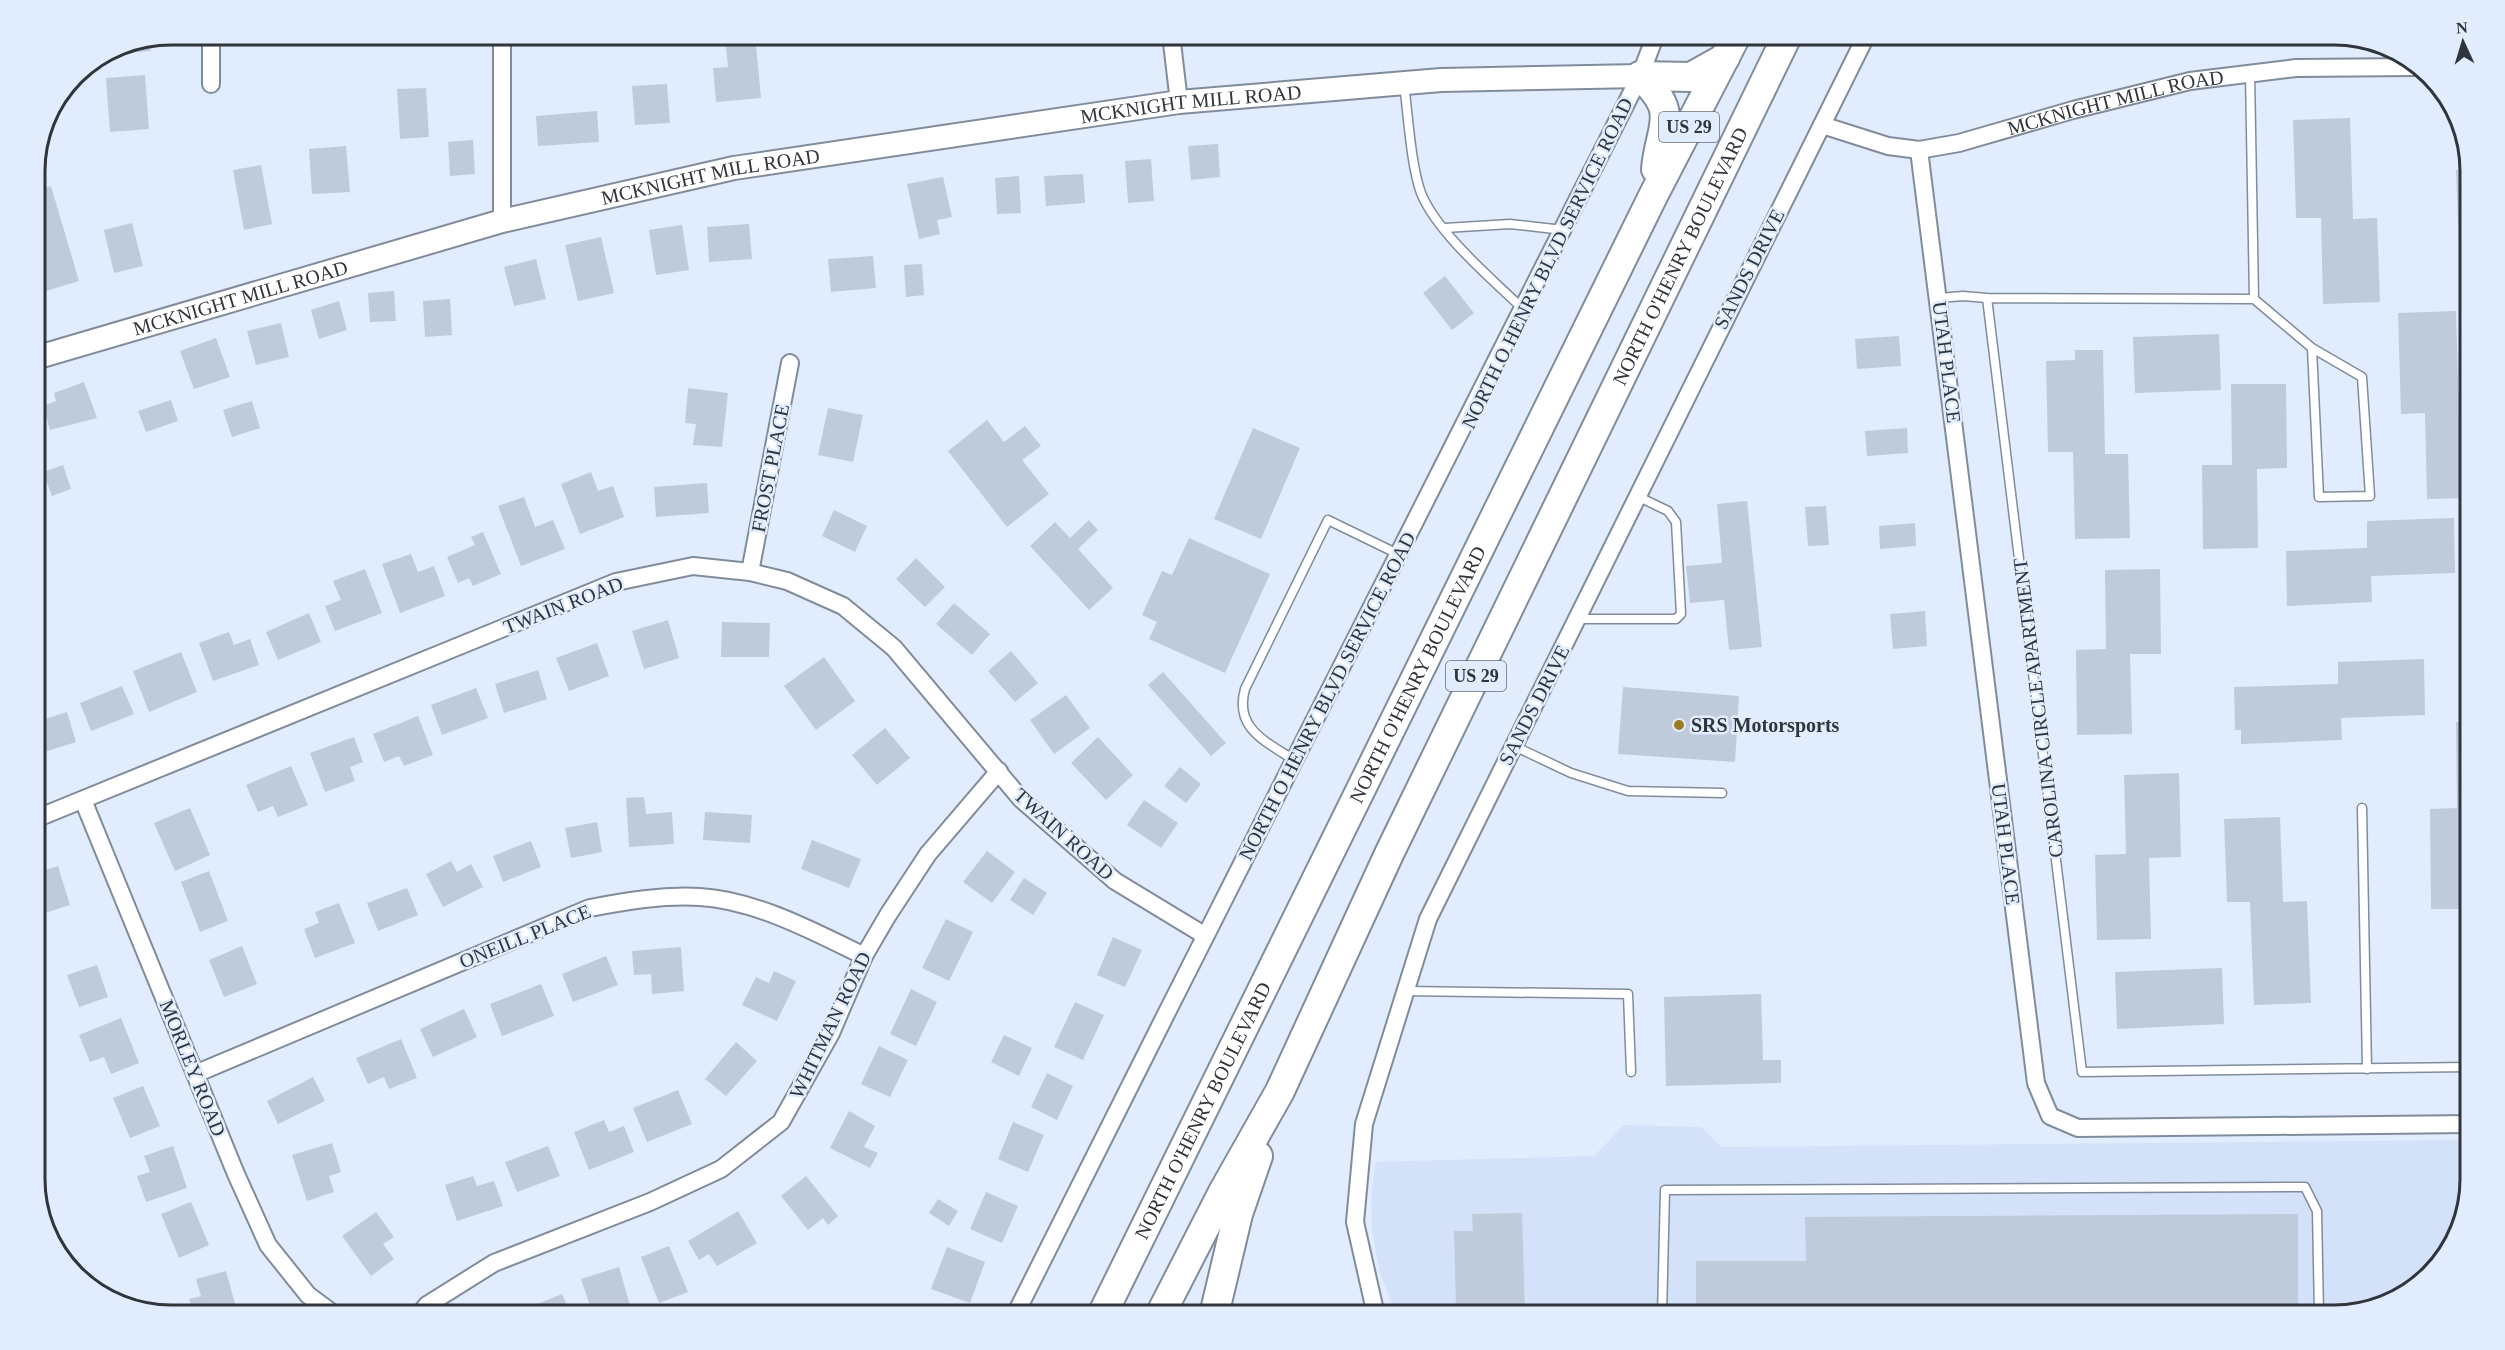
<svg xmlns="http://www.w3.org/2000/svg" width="2505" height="1350" font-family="'Times New Roman',serif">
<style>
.built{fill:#d3e2f9}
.building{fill:#bfcbdb}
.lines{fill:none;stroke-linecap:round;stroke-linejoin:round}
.lane-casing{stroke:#818c9b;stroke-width:11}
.street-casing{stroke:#818c9b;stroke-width:20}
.secondary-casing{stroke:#818c9b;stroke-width:26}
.highway-casing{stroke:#818c9b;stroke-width:32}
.lane{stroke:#fff;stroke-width:8}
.street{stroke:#fff;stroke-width:16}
.secondary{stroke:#fff;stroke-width:22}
.highway{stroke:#fff;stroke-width:28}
.poi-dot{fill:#987d25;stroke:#e1edfe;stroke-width:2}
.labels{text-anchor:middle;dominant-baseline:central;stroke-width:5;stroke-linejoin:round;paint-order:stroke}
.shield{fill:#e1edfe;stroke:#656c76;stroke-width:1.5}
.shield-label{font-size:18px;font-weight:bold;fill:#30343b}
.street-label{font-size:20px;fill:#30343b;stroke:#e1edfe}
.poi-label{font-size:20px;font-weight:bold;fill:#30343b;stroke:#e1edfe;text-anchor:start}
.rim{fill:none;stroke:#30343b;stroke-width:3}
</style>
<rect width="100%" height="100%" fill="#e1edfe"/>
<path class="built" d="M 1624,1125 L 1701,1127 L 1721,1147 L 2470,1140 L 2470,1179 L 2456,1240 L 2403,1297 L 2334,1315 L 1397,1315 L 1380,1274 L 1372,1231 L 1371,1197 L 1376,1162 L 1594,1156 Z"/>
<path class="building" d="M 558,34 L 588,34 L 588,42 L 558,44 Z
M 755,34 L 761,98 L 716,102 L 713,68 L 728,67 L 725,37 Z
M 1273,34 L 1296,34 L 1287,46 Z
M 150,39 L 151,51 L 123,53 L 122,44 Z
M 145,75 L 149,129 L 110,132 L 106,78 Z
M 667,84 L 670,123 L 635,125 L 632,86 Z
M 426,88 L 429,137 L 400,139 L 397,89 Z
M 597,111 L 599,142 L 538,146 L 536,116 Z
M 2350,118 L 2353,219 L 2377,218 L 2380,302 L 2323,304 L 2321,218 L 2296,218 L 2293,120 Z
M 473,140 L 475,174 L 450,176 L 448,142 Z
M 1218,144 L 1220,177 L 1191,180 L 1188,146 Z
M 346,146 L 350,192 L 312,194 L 309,149 Z
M 1151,159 L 1154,201 L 1128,203 L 1125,161 Z
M 261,165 L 272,224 L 244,230 L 233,170 Z
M 2456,170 L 2470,170 L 2470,273 L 2460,274 Z
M 1083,174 L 1085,203 L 1046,206 L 1044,176 Z
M 1019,176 L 1021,213 L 997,214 L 995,178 Z
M 943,177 L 952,217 L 937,220 L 940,234 L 919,239 L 907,184 Z
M 51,186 L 79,281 L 46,291 L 35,252 L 35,191 Z
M 132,223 L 143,266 L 114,273 L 104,230 Z
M 749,224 L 752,259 L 709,262 L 707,227 Z
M 682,225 L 689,270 L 656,275 L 649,230 Z
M 601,237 L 614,293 L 578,301 L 565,245 Z
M 873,256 L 876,288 L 831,292 L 828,259 Z
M 536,259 L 546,299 L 514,306 L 504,267 Z
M 922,264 L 924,295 L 906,297 L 904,265 Z
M 1445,276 L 1474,313 L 1452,330 L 1423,293 Z
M 394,291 L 396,321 L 370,322 L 368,293 Z
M 450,299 L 452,335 L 425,337 L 423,301 Z
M 339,301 L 347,330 L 319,339 L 311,310 Z
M 2456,311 L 2459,414 L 2470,414 L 2470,498 L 2427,499 L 2425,413 L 2401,414 L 2398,313 Z
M 281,323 L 289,357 L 256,365 L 247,331 Z
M 2219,334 L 2221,390 L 2135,393 L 2133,337 Z
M 1899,336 L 1901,366 L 1857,369 L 1855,339 Z
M 216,338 L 230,377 L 194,389 L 180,351 Z
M 2075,350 L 2103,350 L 2105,454 L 2128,454 L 2130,538 L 2075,539 L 2073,452 L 2048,452 L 2046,361 L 2075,360 Z
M 84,382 L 97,418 L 50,430 L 43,406 L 56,401 L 54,393 Z
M 2231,384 L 2286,384 L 2287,468 L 2257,469 L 2258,548 L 2203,549 L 2202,465 L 2232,465 Z
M 688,388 L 728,393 L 722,447 L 693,445 L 696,424 L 685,423 Z
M 171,400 L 178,421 L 146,432 L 138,411 Z
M 252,401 L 260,428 L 232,437 L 223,410 Z
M 828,408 L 863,415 L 853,462 L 818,455 Z
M 987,420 L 1004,442 L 1025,426 L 1041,446 L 1022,460 L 1049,494 L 1007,527 L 948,451 Z
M 1253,428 L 1300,448 L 1261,539 L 1214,519 Z
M 1907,428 L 1908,453 L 1867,456 L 1865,431 Z
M 63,465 L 71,489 L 52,496 L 43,472 Z
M 591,472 L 598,491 L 613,486 L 624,517 L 580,534 L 561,484 Z
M 707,483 L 709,513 L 656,517 L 654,487 Z
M 524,497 L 535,527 L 553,520 L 565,549 L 521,566 L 498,506 Z
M 1747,501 L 1762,647 L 1729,650 L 1724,600 L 1690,603 L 1686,566 L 1722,563 L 1717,504 Z
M 1826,506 L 1829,545 L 1808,546 L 1805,507 Z
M 834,510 L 867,526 L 855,552 L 822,536 Z
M 2454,518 L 2455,573 L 2371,576 L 2372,602 L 2287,606 L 2286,551 L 2367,548 L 2367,521 Z
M 1089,520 L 1098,530 L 1078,549 L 1113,588 L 1089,610 L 1030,546 L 1055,522 L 1070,538 Z
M 1915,523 L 1916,546 L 1880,549 L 1879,526 Z
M 483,532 L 501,574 L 473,586 L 469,578 L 458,583 L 447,557 L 475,545 L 471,537 Z
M 1189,538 L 1270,574 L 1225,673 L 1149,639 L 1157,622 L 1142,615 L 1162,571 L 1172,575 Z
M 411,554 L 418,572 L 434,566 L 445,596 L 400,613 L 382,564 Z
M 916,558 L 945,587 L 925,607 L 896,579 Z
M 365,569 L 382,613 L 335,631 L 325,606 L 341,600 L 333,581 Z
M 2160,569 L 2161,654 L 2130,654 L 2132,734 L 2077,735 L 2076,650 L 2106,649 L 2105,570 Z
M 954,603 L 990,634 L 972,655 L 936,624 Z
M 1925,611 L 1927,646 L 1893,649 L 1890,614 Z
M 309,613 L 321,642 L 278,660 L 266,632 Z
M 668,620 L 679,658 L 644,669 L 632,631 Z
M 722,622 L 770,623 L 769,657 L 721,657 Z
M 229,632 L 234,645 L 250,639 L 259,665 L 213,681 L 199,643 Z
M 597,643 L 609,676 L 569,691 L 556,658 Z
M 1011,651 L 1038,683 L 1015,702 L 988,671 Z
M 181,652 L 197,692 L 149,712 L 133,671 Z
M 824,657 L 855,701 L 816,730 L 784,686 Z
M 2424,659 L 2425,715 L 2341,718 L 2342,740 L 2241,744 L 2241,730 L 2235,730 L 2234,687 L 2338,684 L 2338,662 Z
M 538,670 L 547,699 L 504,713 L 495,684 Z
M 1163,672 L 1226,743 L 1211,756 L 1148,685 Z
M 122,686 L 134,714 L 91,731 L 80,703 Z
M 1623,687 L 1739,696 L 1735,762 L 1618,754 Z
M 476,688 L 488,718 L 442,735 L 431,705 Z
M 1066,695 L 1090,728 L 1054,754 L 1030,720 Z
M 67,712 L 76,742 L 35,755 L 35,722 Z
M 418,716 L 433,755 L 404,766 L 399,756 L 384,762 L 373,734 Z
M 2456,722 L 2470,722 L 2470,909 L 2431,909 L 2430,809 L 2457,808 Z
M 885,728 L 910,758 L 877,785 L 852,755 Z
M 354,737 L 363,762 L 350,767 L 355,781 L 325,792 L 310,753 Z
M 1098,737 L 1133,775 L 1106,800 L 1071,763 Z
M 291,766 L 308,805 L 278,817 L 273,806 L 258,812 L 246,785 Z
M 1180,767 L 1201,784 L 1186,803 L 1164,786 Z
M 2179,773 L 2181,857 L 2149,858 L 2151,939 L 2097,940 L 2095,855 L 2126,854 L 2124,775 Z
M 644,797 L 646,814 L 672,812 L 674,844 L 629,847 L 626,798 Z
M 1144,800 L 1178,823 L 1161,848 L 1127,825 Z
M 190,808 L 210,855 L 175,871 L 154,823 Z
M 705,812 L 752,815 L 750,843 L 703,840 Z
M 2280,817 L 2283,902 L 2307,901 L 2311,1003 L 2254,1005 L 2250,902 L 2227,902 L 2224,819 Z
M 597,822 L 602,852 L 571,858 L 565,828 Z
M 812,840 L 861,859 L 849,888 L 801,869 Z
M 531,841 L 541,867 L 503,882 L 493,856 Z
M 987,851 L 1015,872 L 992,903 L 963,882 Z
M 451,861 L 457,872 L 471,864 L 483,887 L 443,907 L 426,874 Z
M 58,866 L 70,905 L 42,914 L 38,902 L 35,903 L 35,873 Z
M 209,871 L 228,921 L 200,932 L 181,882 Z
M 1024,878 L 1047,893 L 1033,915 L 1010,900 Z
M 407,888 L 418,915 L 378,931 L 367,903 Z
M 339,903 L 355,943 L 315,958 L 304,929 L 319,923 L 315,912 Z
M 946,919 L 973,932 L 949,981 L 922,968 Z
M 1113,937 L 1142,950 L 1125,987 L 1097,975 Z
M 242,946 L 257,984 L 224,997 L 209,960 Z
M 681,947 L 684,991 L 652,994 L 651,974 L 634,975 L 632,951 Z
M 606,956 L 618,985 L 573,1002 L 562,974 Z
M 97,965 L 108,997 L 79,1007 L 67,975 Z
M 2222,968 L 2224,1024 L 2117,1029 L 2115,972 Z
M 774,971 L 796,981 L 777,1021 L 742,1005 L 756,977 L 769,983 Z
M 541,984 L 554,1016 L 502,1036 L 490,1004 Z
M 911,989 L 937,1002 L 916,1046 L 890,1034 Z
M 1761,994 L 1763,1060 L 1781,1060 L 1781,1083 L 1666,1086 L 1664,997 Z
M 1075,1002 L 1104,1015 L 1083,1060 L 1054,1047 Z
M 464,1009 L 477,1037 L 433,1057 L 420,1029 Z
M 121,1018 L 139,1063 L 111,1074 L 104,1057 L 90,1062 L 79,1035 Z
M 1004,1035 L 1032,1048 L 1019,1076 L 991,1062 Z
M 401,1039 L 417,1078 L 389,1089 L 384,1077 L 368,1084 L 356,1058 Z
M 736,1042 L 757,1061 L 726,1096 L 705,1079 Z
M 879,1046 L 908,1060 L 890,1097 L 861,1084 Z
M 1047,1073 L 1073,1086 L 1057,1120 L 1031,1107 Z
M 313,1077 L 325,1101 L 278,1124 L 267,1101 Z
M 143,1086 L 160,1126 L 130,1138 L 113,1098 Z
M 678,1090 L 692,1124 L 647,1142 L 633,1108 Z
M 849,1111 L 875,1126 L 864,1147 L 878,1153 L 870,1168 L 830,1148 Z
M 604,1120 L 609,1132 L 624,1126 L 634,1152 L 589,1170 L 574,1132 Z
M 1013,1122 L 1044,1135 L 1028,1172 L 998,1159 Z
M 332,1143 L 341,1172 L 329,1176 L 334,1192 L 307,1201 L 292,1155 Z
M 173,1146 L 187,1188 L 146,1202 L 137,1176 L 150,1172 L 144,1156 Z
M 548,1146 L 560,1176 L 517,1192 L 505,1162 Z
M 473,1176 L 477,1186 L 494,1181 L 503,1206 L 457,1221 L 445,1185 Z
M 806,1176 L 838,1216 L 828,1225 L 823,1218 L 808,1230 L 781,1196 Z
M 986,1192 L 1018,1206 L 1002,1243 L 970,1229 Z
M 938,1199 L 958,1211 L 949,1226 L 929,1213 Z
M 191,1202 L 209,1245 L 179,1258 L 161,1214 Z
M 738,1211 L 757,1243 L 717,1266 L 709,1254 L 699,1260 L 688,1241 Z
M 376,1212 L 394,1237 L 383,1244 L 394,1259 L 371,1276 L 342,1236 Z
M 1522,1213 L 1525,1315 L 1474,1315 L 1474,1308 L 1456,1309 L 1454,1231 L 1473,1231 L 1472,1214 Z
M 2298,1214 L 2298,1315 L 1696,1314 L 1696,1261 L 1806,1261 L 1805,1217 Z
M 669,1246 L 688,1292 L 659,1303 L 641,1257 Z
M 947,1247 L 985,1262 L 970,1303 L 931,1289 Z
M 619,1267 L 630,1305 L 593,1315 L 581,1279 Z
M 226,1271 L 237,1311 L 222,1315 L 194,1315 L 189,1299 L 201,1296 L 196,1279 Z
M 562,1294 L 571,1315 L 516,1315 L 515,1313 Z"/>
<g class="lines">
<g class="lane-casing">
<path id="lane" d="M 2250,73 L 2254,299
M 1404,84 C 1408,114 1411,166 1421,193 C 1437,233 1493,280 1524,310
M 1445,228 L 1510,224 L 1563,230
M 1939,298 L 1963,296 L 1987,298
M 2312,348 L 2319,497 L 2370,496 L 2362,377 L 2312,348 L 2254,299 L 1987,298 L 2082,1072 L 2470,1067
M 1577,619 L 1676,619 L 1681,614 L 1676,522 L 1668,511 L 1637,496
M 1514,746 L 1571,773 L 1628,791 L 1722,793
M 1294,760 C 1265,741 1234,728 1245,689 L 1328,520 L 1400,555
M 2362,808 L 2367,1069
M 1405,991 L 1628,994 L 1631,1072
M 1662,1315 L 1665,1190 L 2305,1187 L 2317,1211 L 2319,1315"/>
</g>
<g class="street-casing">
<g id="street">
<path d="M 502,34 L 502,221"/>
<path d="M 1171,34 L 1179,102"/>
<path d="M 211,84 L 211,34"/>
<path id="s1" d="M 1822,125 L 1888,146 L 1919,150 L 1959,143 L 2073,110 L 2190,81 L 2296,68 L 2415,67"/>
<path d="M 1919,150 L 2036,1083 L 2050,1116 L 2078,1128 L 2470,1124"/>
<path d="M 750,572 L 790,363"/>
<path d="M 83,800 L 236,1174 L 268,1245 L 308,1295 L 335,1315"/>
<path d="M 35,819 L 616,582 L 693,566 L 750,572 L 787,581 L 843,606 L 894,648 L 1021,799 L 1115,881 L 1204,935"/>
<path d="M 195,1074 L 590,908 C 626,901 662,895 700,897 C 755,900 815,932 864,956"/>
<path d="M 419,1315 L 427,1305 L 494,1263 L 650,1202 L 721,1169 L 781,1122 L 831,1033 L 864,956 L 888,915 L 928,854 L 999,771"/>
<path d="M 1015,1315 C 1221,901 1434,491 1640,76 L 1656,34"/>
<path d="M 1376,1315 L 1355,1222 L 1364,1124 L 1428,919 L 1867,34"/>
</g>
</g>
<g class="secondary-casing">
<g id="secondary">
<path id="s2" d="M 35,358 L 502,221 L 734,168 L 1179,102 L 1441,80 L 1640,76"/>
</g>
</g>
<g class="highway-casing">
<g id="highway">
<path d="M 1640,76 C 1681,114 1660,124 1656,169"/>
<path d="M 1640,76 L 1691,77 L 1725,58"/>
<path id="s3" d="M 1102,1315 L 1653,196 L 1737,34"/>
<path id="s4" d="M 1160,1315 L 1223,1192 L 1280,1091 L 1389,854 L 1788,34"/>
<path d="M 1214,1315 L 1238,1214 L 1258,1156"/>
</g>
</g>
<use href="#lane" class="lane"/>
<use href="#street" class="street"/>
<use href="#secondary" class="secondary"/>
<use href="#highway" class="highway"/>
</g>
<circle class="poi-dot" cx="1679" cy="725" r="6"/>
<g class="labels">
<g class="shield">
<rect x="1659" y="112" width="60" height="30" rx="4.5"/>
<rect x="1446" y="661" width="60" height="30" rx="4.5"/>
</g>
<g class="shield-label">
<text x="1689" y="127">US 29</text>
<text x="1476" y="676">US 29</text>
</g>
<g class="street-label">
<text stroke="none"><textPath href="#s1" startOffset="303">MCKNIGHT MILL ROAD</textPath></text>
<text stroke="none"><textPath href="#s2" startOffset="1186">MCKNIGHT MILL ROAD</textPath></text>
<text stroke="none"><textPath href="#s2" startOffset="700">MCKNIGHT MILL ROAD</textPath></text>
<text stroke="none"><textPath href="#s4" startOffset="1180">NORTH O'HENRY BOULEVARD</textPath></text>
<text transform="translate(1547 263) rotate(-64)">NORTH O HENRY BLVD SERVICE ROAD</text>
<text transform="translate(1749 269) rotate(-63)">SANDS DRIVE</text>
<text stroke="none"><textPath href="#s2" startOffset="214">MCKNIGHT MILL ROAD</textPath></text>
<text transform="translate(1947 362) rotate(83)">UTAH PLACE</text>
<text transform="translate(770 468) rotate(-79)">FROST PLACE</text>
<text transform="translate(563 605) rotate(-21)">TWAIN ROAD</text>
<text stroke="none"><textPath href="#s3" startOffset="714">NORTH O'HENRY BOULEVARD</textPath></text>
<text transform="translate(1327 696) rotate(-63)">NORTH O HENRY BLVD SERVICE ROAD</text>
<text transform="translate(1534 705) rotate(-63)">SANDS DRIVE</text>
<text transform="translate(2038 708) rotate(-97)">CAROLINA CIRCLE APARTMENT</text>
<text transform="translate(1064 834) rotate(42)">TWAIN ROAD</text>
<text transform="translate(2006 844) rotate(83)">UTAH PLACE</text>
<text transform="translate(525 936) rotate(-22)">ONEILL PLACE</text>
<text transform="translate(830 1025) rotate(-64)">WHITMAN ROAD</text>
<text transform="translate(193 1068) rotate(68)">MORLEY ROAD</text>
<text stroke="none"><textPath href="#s3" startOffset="228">NORTH O'HENRY BOULEVARD</textPath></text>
</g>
<g class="poi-label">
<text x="1691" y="725">SRS Motorsports</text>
</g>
</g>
<path d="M0 0H2505V1350H0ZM171 45H2334A126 126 0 0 1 2460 171V1179A126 126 0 0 1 2334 1305H171A126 126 0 0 1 45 1179V171A126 126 0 0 1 171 45Z" fill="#e1edfe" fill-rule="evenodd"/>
<path class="rim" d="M171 45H2334A126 126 0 0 1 2460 171V1179A126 126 0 0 1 2334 1305H171A126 126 0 0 1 45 1179V171A126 126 0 0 1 171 45Z"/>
<g transform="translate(2463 42) rotate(356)" stroke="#e1edfe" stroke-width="4.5" paint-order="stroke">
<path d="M0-4.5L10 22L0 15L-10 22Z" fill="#30343b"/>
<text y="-9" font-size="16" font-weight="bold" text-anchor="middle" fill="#30343b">N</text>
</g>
</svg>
